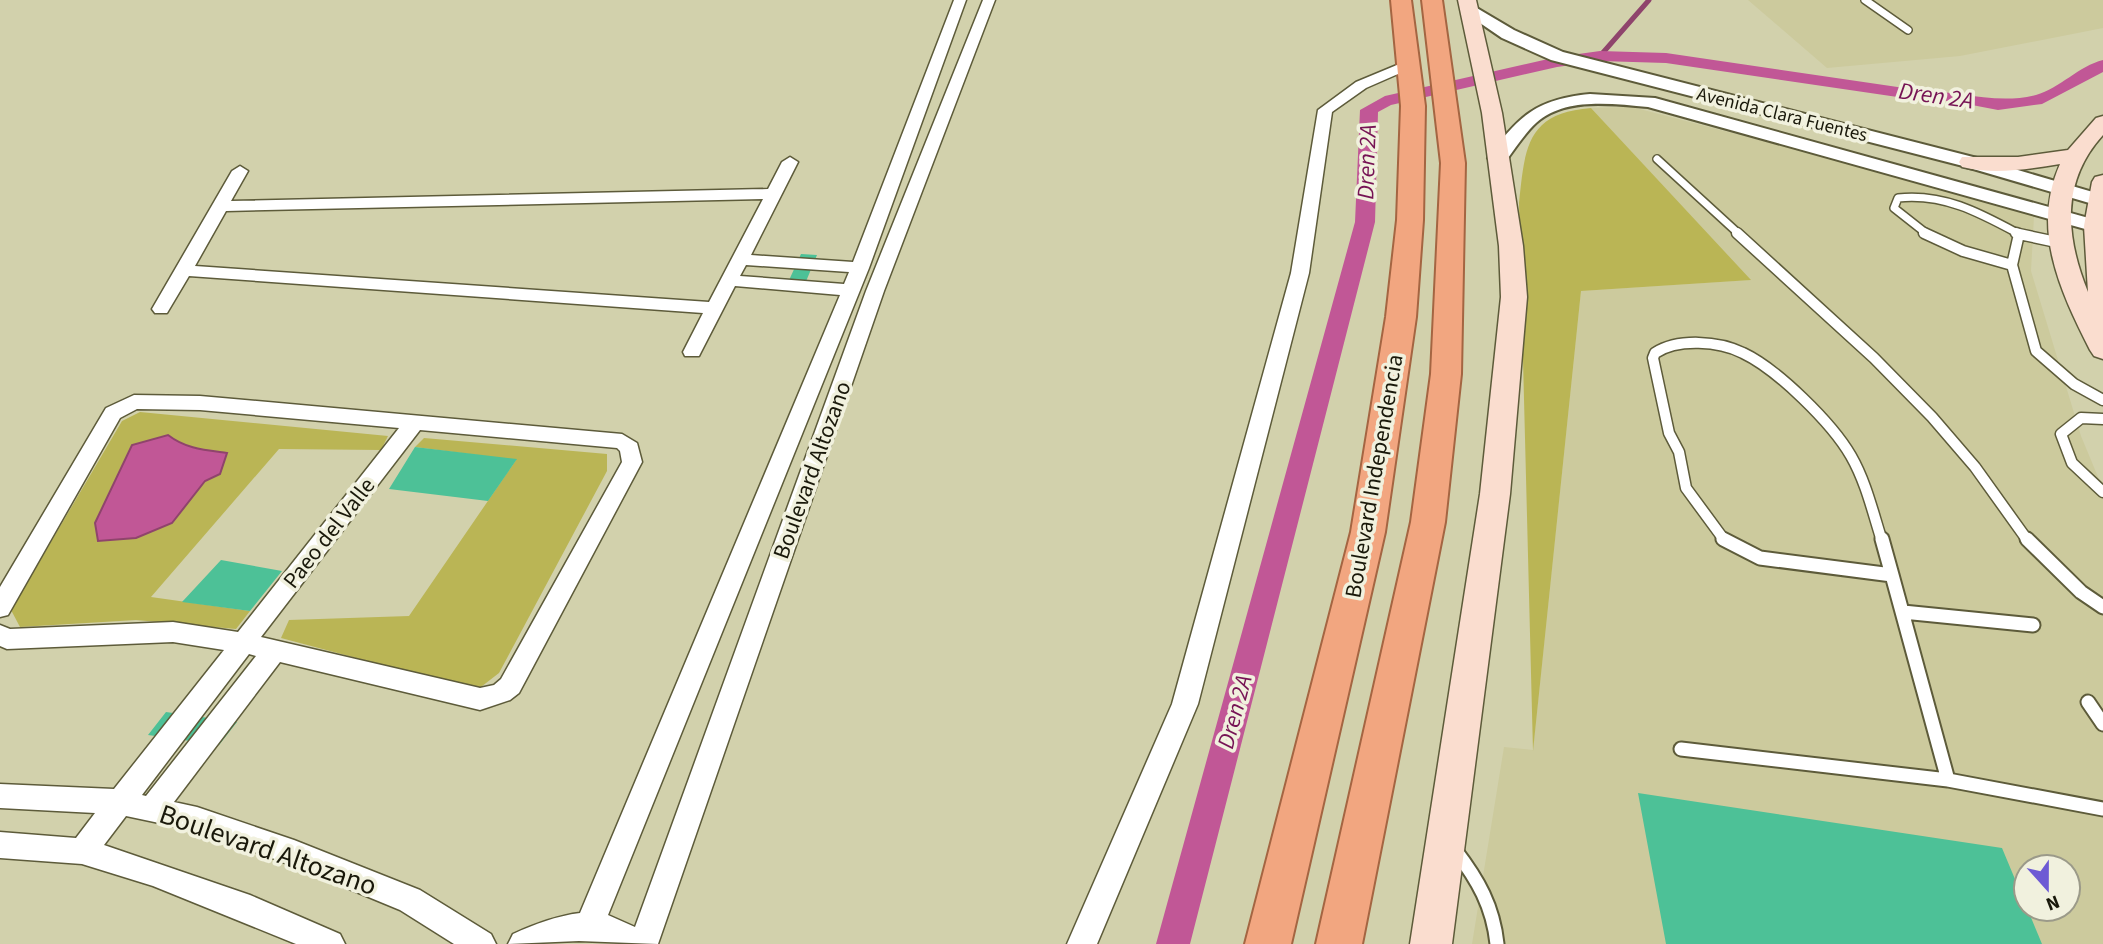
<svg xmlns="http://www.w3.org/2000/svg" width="2103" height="944" font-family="'Source Sans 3',sans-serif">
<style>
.built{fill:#ccca9d;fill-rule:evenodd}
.green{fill:#bab555}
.water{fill:#c15796;stroke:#8f446c;stroke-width:2}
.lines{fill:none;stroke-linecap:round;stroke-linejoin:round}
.stream{stroke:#8f446c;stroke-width:5}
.canal{fill:#c15796;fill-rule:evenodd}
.building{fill:#4dc197}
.service-far2-casing{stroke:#5d5b3a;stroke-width:10}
.service-far1-casing{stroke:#5d5b3a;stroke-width:13}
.service-casing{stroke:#5d5b3a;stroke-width:17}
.minor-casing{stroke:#5d5b3a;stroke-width:3}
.tertiary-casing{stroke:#5d5b3a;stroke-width:4}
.secondary-casing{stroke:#5d5b3a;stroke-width:3}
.trunk-casing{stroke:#a46542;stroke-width:4}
.service-far2{stroke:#fff;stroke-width:7}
.service-far1{stroke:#fff;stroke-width:10}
.service{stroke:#fff;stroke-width:13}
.minor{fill:#fff;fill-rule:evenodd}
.tertiary{fill:#fff;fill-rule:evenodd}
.secondary{fill:#faddcf;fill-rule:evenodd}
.trunk{fill:#f2a680;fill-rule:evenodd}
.labels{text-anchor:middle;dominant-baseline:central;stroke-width:7;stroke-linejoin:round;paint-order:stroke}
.far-street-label{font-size:19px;fill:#19180a;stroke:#f1f1de}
.street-label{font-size:23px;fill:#19180a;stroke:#f1f1de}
.water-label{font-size:24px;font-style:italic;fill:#761354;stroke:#f1f1de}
.near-street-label{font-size:28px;fill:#19180a;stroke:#f1f1de}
</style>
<rect width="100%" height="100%" fill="#d2d1ac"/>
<path class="built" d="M 1748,0 L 2103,0 L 2103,28 L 1960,56 L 1827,68 Z
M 1632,107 L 2005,204 L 2034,216 L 2031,271 L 2081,436 L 2103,489 L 2103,944 L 1472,944 L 1504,747 L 1533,750 L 1581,291 L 1750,280 L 1591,108 ZM 2026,867 L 2068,867 L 2068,909 L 2026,909 Z"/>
<path class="green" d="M 1591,108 L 1751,280 L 1581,291 L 1533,751 L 1519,203 C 1525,148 1526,113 1591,108 Z
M 140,412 L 388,436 L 381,450 L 279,449 L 151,597 L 250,611 L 236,629 L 136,620 L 20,627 L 11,610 L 122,421 Z
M 424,438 L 607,454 L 607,471 L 499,673 L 477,690 L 281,638 L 289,620 L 409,616 L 516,460 L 415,447 Z"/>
<path class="water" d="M 168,435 C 186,449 205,450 227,453 L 220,474 L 205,481 L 172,523 L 136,538 L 98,541 L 95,523 L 132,445 Z"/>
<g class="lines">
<path class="stream" d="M 1600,56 L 1649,0"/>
<path class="canal" d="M 1600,51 L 1666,53 L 1918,90 C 1957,91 1997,105 2036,95 C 2060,88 2079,66 2103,60 L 2103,72 L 2042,104 L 1998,110 L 1951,101 L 1918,100 L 1666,63 L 1600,61 L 1557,67 L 1391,105 L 1378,112 L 1375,222 L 1190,944 L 1156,944 L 1355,222 L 1360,110 L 1385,96 L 1557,57 Z"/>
</g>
<path class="building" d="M 801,254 L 817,255 L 802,291 L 785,289 Z
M 415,447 L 517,459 L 488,501 L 389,489 Z
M 221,560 L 282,571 L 250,611 L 182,602 Z
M 166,712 L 237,722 L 219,745 L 148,735 Z
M 1638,793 L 2002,848 L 2042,944 L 1666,944 Z"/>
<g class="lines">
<g class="service-far2-casing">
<path id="service-far2" d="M 1865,0 L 1908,30
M 1657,159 L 1739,234
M 1927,234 L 1894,208 L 1898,198 C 1944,193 1980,213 2019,234"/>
</g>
<g class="service-far1-casing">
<path id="service-far1" d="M 1737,233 L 1874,358 L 1932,417 L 1975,467 L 2028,541
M 1924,233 L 1963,251 L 2012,265
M 2016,233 L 2019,234
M 2061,243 L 2019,234 L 2012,265 L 2036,351 L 2074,384 L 2103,400
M 2103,419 L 2081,418 L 2061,434 L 2072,463 L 2103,492
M 1725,541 L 1686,488 L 1679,452 L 1669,433 L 1653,358 L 1655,353 C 1678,338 1719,341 1743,353 C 1777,369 1832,423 1851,456 C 1866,482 1873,513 1882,541"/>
</g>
<g class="service-casing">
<path id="service" d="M 1723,539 L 1760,558 L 1892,575
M 1882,539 L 1892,575
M 2027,539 L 2081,592 L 2103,607
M 1892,575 L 1948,780 L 2103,809
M 1903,612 L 2033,625
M 2088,702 L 2103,724
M 1681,749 L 1948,780
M 1455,850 C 1478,880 1493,906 1497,944"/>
</g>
<g class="minor-casing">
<path id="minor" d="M 954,0 L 966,0 L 869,268 L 608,915 L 635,927 L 866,291 L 983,0 L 995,0 L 884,291 L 658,944 L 579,941 L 508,944 L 513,934 C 535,924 556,916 580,913 L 840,295 L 735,286 L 701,352 L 699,356 L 685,356 L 683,352 L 703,313 L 189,276 L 167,313 L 155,313 L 152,309 L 232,171 L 240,166 L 248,171 L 231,201 L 768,189 L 782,162 L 790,157 L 798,162 L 751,255 L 853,262 ZM 763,199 L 709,302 L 195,266 L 226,211 ZM 746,265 L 849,272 L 844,284 L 740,276 Z
M 1409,60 L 1416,64 L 1414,67 L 1366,88 L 1332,112 L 1309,273 L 1198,704 L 1097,944 L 1067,944 L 1172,704 L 1291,273 L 1318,110 L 1356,82 Z
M 134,395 L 200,396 L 622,434 L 637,443 L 642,462 L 519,693 L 510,700 L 480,710 L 280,662 L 174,802 L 197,807 L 294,840 L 420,890 L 491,934 L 496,944 L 454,944 L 400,910 L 291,865 L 197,831 L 126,816 L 104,845 L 250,895 L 340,934 L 345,944 L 296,944 L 153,886 L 82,864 L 0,858 L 0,832 L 76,838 L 95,813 L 0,808 L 0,784 L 114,789 L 224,650 L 173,642 L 7,649 L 0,646 L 0,625 L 10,629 L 173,622 L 238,632 L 399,428 L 200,410 L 137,409 L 120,418 L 8,615 L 0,617 L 0,587 L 103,413 L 106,408 ZM 420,430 L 617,448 L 620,451 L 622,462 L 501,679 L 494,685 L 480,688 L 261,637 ZM 249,654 L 256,656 L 146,796 L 142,795 Z"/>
</g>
<g class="tertiary-casing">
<path id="tertiary" d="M 1470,4 L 1514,30 L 1563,52 L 1977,158 L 2103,195 L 2103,207 L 1963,166 L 1551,60 L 1502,38 L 1464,12 L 1462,9 L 1464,6 Z
M 1590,94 L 1655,98 L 2103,222 L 2103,234 L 1648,107 C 1612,104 1565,97 1536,123 C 1524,134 1515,149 1505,162 L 1498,164 L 1488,158 C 1518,116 1537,99 1590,94 Z"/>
</g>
<g class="secondary-casing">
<path id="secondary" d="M 1458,0 L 1476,0 L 1502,113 L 1523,246 L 1527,297 L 1510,494 L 1452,944 L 1410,944 L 1480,494 L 1501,297 L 1499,246 L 1482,113 Z
M 2103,116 L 2103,135 C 2061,181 2065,236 2088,292 L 2084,226 L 2092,182 L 2095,177 L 2103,175 L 2103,359 L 2094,356 L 2090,350 C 2060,291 2031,229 2060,164 C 2028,169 1994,175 1962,167 L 1959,162 L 1962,157 L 2018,157 L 2068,150 L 2096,118 Z"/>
</g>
<g class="trunk-casing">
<path id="trunk" d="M 1391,0 L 1411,0 L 1425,106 L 1423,220 L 1416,317 L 1385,532 L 1291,944 L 1245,944 L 1351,532 L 1386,317 L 1397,220 L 1401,106 Z
M 1422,0 L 1442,0 L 1465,163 L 1461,374 L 1445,522 L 1362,944 L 1316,944 L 1411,522 L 1431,374 L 1441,163 Z"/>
</g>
<use href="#service-far2" class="service-far2"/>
<use href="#service-far1" class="service-far1"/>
<use href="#service" class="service"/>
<use href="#minor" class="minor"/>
<use href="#tertiary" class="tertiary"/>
<use href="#secondary" class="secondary"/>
<use href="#trunk" class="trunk"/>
</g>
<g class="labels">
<g class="far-street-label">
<text transform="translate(1782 115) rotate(14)">Avenida Clara Fuentes</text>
</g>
<g class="street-label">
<text transform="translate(812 470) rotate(-70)">Boulevard Altozano</text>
<text transform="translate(1374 476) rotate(-80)">Boulevard Independencia</text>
<text transform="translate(329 533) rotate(-52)">Paeo del Valle</text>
</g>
<g class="water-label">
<text transform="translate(1936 96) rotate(8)">Dren 2A</text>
<text transform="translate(1367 162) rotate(-88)">Dren 2A</text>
<text transform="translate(1235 712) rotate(-75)">Dren 2A</text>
</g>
<g class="near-street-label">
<text transform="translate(268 850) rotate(19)">Boulevard Altozano</text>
</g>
</g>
<g transform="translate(2047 888) rotate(159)"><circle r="33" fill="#f1f1de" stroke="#9b9a89" stroke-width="2"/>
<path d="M0-5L12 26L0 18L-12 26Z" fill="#6d5ad4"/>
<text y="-10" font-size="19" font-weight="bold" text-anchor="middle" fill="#19180a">N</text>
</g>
</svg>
